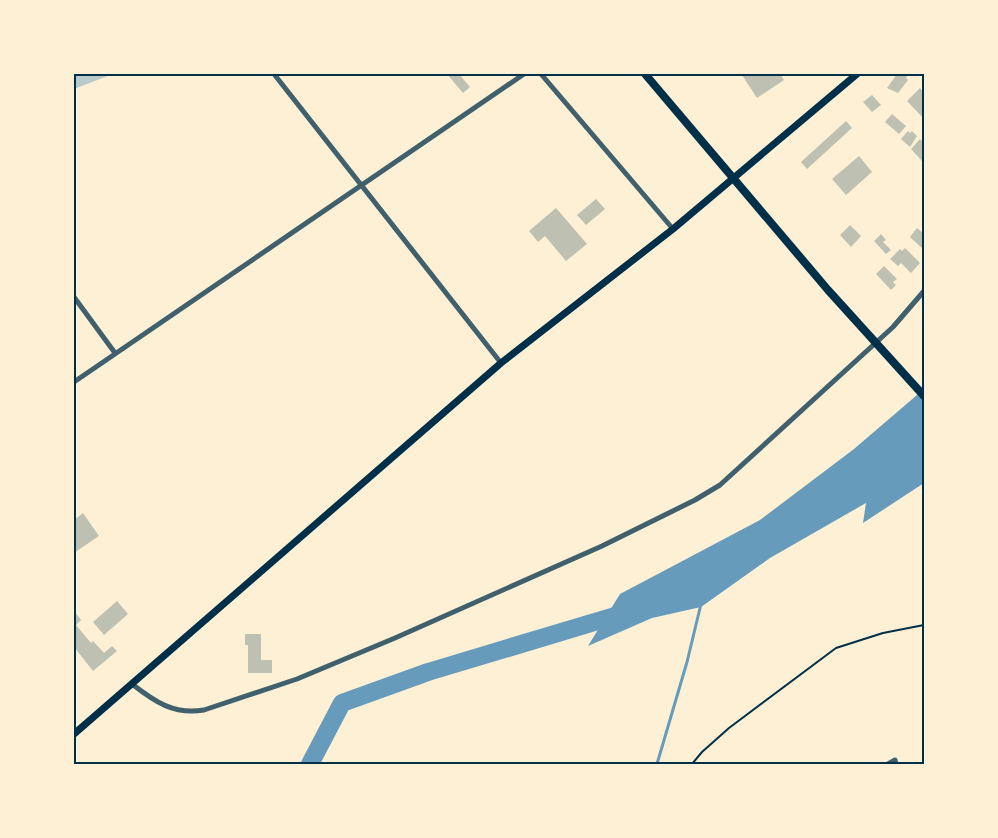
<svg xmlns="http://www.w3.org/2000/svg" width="998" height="838" font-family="Roboto,sans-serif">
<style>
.green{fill:#b9caca}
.water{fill:#669bbc}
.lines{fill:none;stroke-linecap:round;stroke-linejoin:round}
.stream{stroke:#669bbc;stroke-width:3}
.river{stroke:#669bbc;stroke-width:18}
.building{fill:#bec0b2}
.path{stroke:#003049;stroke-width:2}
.minor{stroke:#3f606c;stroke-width:5}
.secondary{stroke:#003049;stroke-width:7}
.primary{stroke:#003049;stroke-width:8}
.neatline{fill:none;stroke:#003049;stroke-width:2}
</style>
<rect width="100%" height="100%" fill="#fdf0d5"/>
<path class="green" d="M 74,74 L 113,74 L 74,89 Z"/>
<path class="water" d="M 924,389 L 924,483 L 863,523 L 866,503 L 770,558 L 701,607 L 652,618 L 588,646 L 620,594 L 760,520 L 854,449 Z"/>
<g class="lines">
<path class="stream" d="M 657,764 L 687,662 L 701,604"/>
<path class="river" d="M 310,764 L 342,703 L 428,672 L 628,612"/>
</g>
<path class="building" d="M 447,74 L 459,74 L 470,87 L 463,93 Z
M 744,74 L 780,74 L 784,80 L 757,98 L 742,75 Z
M 897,74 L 908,75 L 906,78 L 908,80 L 898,93 L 887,88 Z
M 920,88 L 924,93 L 924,119 L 907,101 Z
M 872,95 L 881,105 L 872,112 L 863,102 Z
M 892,114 L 906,126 L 899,134 L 885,122 Z
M 846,121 L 852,128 L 807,169 L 801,162 Z
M 908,131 L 910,133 L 912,131 L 917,136 L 910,147 L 901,139 Z
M 920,139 L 924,143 L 922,161 L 911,149 Z
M 859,156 L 872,172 L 846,195 L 832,179 Z
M 596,199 L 605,209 L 586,225 L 577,215 Z
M 556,208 L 587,244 L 566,261 L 545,236 L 538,242 L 529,231 Z
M 850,225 L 861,236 L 851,247 L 840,235 Z
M 917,228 L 924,234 L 924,250 L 910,237 Z
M 881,234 L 886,240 L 883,242 L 891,250 L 886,254 L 874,241 Z
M 905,248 L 920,263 L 911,273 L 901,263 L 898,266 L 890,259 L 900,249 L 902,251 Z
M 884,266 L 897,279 L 893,282 L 896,285 L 891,290 L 876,274 Z
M 83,513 L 99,536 L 74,553 L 74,520 Z
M 117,601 L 128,614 L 104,635 L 93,622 Z
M 74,611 L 81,620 L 76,625 L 91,643 L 93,641 L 104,653 L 112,646 L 117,651 L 93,671 L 74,647 Z
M 245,634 L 261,634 L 261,660 L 272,660 L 272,673 L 248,673 L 248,645 L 245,645 Z"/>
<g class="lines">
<path class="path" d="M 692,764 L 702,752 L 729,728 L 836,648 L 883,633 L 924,625"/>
<path class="minor" d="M 274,74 L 501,363
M 541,74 L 673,229
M 74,297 L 115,353
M 74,382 L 524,74
M 132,684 C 155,702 174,715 204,710 L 297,679 L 395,638 L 602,546 L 695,500 L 720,485 L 893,327 L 924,291
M 888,764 L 895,760 L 896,764"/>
<path class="secondary" d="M 74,734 L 501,363 L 673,229 L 857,74"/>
<path class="primary" d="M 645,74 L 828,290 L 924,396"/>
</g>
<rect width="998" height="838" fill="none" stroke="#fdf0d5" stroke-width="150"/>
<rect x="75" y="75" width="848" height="688" class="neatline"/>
</svg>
